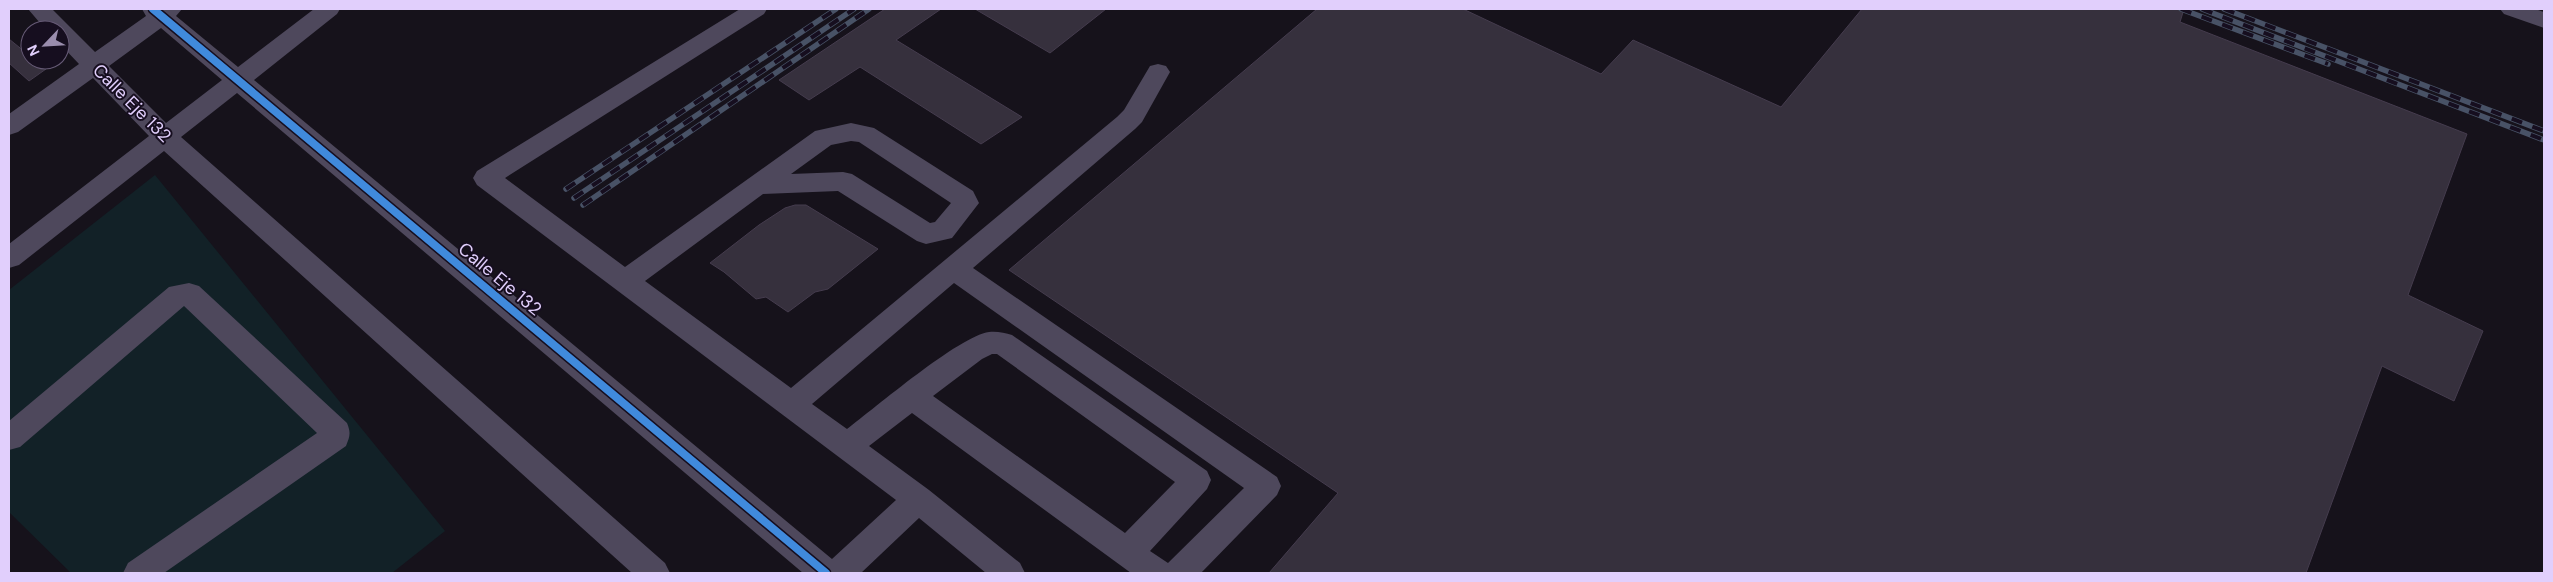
<svg xmlns="http://www.w3.org/2000/svg" width="2553" height="582" font-family="'DM Sans',sans-serif">
<style>
.green{fill:#122127}
.building{fill:#36303d;stroke:#453c4e}
.lines{fill:none;stroke-linecap:round;stroke-linejoin:round}
.minor{fill:#4e485c;fill-rule:evenodd}
.rail-casing{stroke:#485266;stroke-width:5.5}
.rail{stroke:#160e1f;stroke-width:4;stroke-dasharray:11;stroke-linecap:butt}
.cycleway-casing{stroke:#160e1f;stroke-width:11}
.cycleway{stroke:#408adc;stroke-width:8}
.labels{text-anchor:middle;dominant-baseline:central;stroke-width:4;stroke-linejoin:round;paint-order:stroke}
.street-label{font-size:18px;fill:#e1cffc;stroke:#160e1f}
</style>
<rect width="100%" height="100%" fill="#16121b"/>
<path class="green" d="M 155,175 L 445,531 L 392,573 L 71,573 L 9,512 L 9,290 Z"/>
<path class="building" d="M 885,9 L 941,9 L 896,40 L 1022,117 L 981,144 L 860,67 L 809,100 L 779,80 Z
M 975,9 L 1106,9 L 1050,53 Z
M 1317,9 L 1463,9 L 1601,74 L 1633,40 L 1781,107 L 1862,9 L 2184,9 L 2180,22 L 2467,134 L 2408,295 L 2483,331 L 2454,401 L 2382,366 L 2306,573 L 1269,573 L 1338,493 L 1009,270 Z
M 9,39 L 30,56 L 30,60 L 35,60 L 46,69 L 29,81 L 9,63 Z
M 795,205 L 806,205 L 878,249 L 828,289 L 815,292 L 788,312 L 766,297 L 756,299 L 724,272 L 710,263 L 759,225 L 785,208 Z"/>
<g class="lines">
<path class="minor" d="M 28,9 L 52,9 L 95,52 L 146,16 L 142,9 L 182,9 L 176,16 L 238,67 L 314,9 L 340,9 L 337,14 L 254,80 L 832,559 L 896,500 L 477,185 L 473,178 L 477,171 L 740,9 L 767,9 L 764,14 L 505,178 L 625,267 L 815,131 L 851,123 L 874,128 L 973,191 L 979,203 L 952,238 L 926,244 L 917,241 L 838,191 L 763,194 L 645,281 L 791,388 L 1117,117 L 1124,110 L 1150,66 L 1158,64 L 1166,66 L 1170,72 L 1142,122 L 1135,129 L 973,268 L 1277,477 L 1281,486 L 1277,495 L 1201,573 L 1131,573 L 912,413 L 869,446 L 929,490 L 1020,563 L 1025,573 L 986,573 L 919,518 L 861,573 L 803,573 L 237,93 L 181,137 L 665,563 L 670,573 L 632,573 L 164,151 L 19,265 L 9,268 L 9,244 L 149,136 L 93,78 L 18,132 L 9,135 L 9,114 L 79,64 L 60,44 L 60,30 L 46,30 ZM 161,28 L 222,80 L 166,123 L 109,66 ZM 851,141 L 859,142 L 951,203 L 935,222 L 930,223 L 852,174 L 843,172 L 791,174 L 831,145 ZM 954,283 L 1244,488 L 1168,563 L 1150,551 L 1207,489 L 1211,480 L 1207,471 L 1012,335 C 1005,333 997,331 989,332 C 959,336 875,408 847,429 L 812,404 ZM 992,354 L 997,354 L 1175,482 L 1125,533 L 933,396 L 982,359 Z
M 2500,9 L 2535,9 L 2544,12 L 2544,28 L 2504,14 Z
M 189,283 L 199,286 L 347,423 C 351,433 350,436 346,446 L 164,573 L 123,573 L 128,563 L 317,433 L 184,306 L 20,447 L 9,450 L 9,421 L 169,287 Z"/>
<g class="rail-casing">
<path id="rail" d="M 2181,9 L 2328,64
M 2202,9 L 2544,140
M 2224,9 L 2544,131
M 566,189 L 836,9
M 574,198 L 854,9
M 583,205 L 869,9"/>
</g>
<use href="#rail" class="rail"/>
<g class="cycleway-casing">
<path id="cycleway" d="M 153,9 L 826,573"/>
</g>
<use href="#cycleway" class="cycleway"/>
</g>
<g class="labels">
<g class="street-label">
<text transform="translate(132 103) rotate(45)">Calle Eje 132</text>
<text transform="translate(500 279) rotate(40)">Calle Eje 132</text>
</g>
</g>
<rect width="2553" height="582" fill="none" stroke="#e1cffc" stroke-width="20"/>
<g transform="translate(45 45) rotate(245)"><circle r="24" fill="#160e1f" stroke="#675b77"/>
<path d="M0-4L9 19L0 12L-9 19Z" fill="#9a8dad"/>
<text y="-8" font-size="14" font-weight="bold" text-anchor="middle" fill="#e1cffc">N</text>
</g>
</svg>
